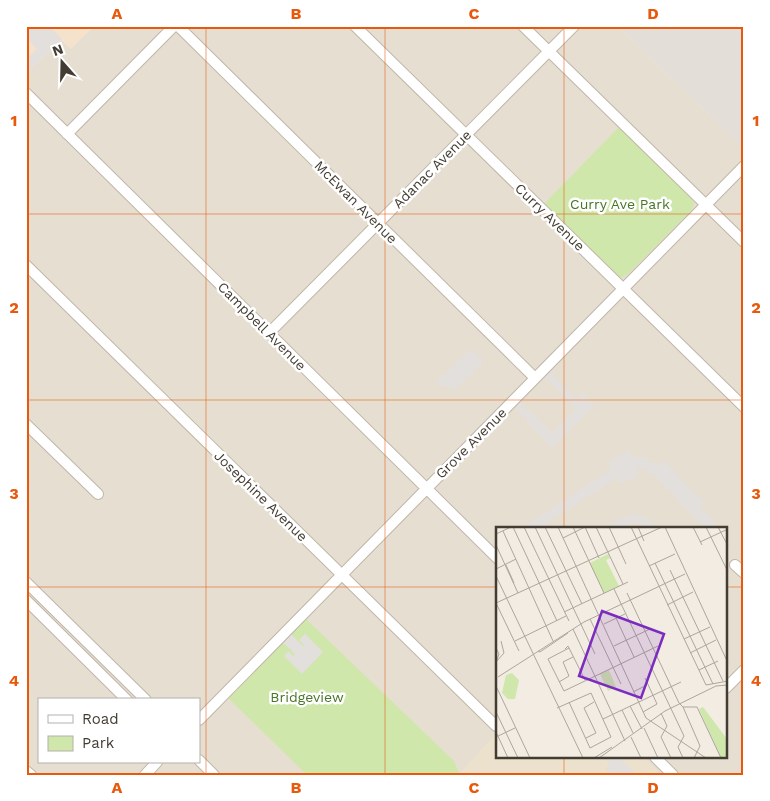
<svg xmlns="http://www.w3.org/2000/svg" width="770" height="801" font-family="'Work Sans',sans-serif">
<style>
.residential{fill:#e6ded1;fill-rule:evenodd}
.commercial{fill:#f5e2cd}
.industrial{fill:#e4ded8}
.education{fill:#ebe1cc}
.green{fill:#cfe7aa}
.parking{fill:#e2dfdc}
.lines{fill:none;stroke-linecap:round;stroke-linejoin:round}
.minor-casing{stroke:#c0b6a8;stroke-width:12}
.minor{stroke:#fff;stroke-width:10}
.grid{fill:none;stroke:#e8590c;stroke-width:1;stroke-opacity:0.55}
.labels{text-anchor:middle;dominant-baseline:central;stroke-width:5;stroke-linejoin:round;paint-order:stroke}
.street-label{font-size:14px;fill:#433c33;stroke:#fff}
.park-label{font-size:14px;fill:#497526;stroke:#fff}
.inset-road{fill:none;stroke:#aca69d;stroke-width:1}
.view{fill:#7b2cbf;fill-opacity:0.15;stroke:#7b2cbf;stroke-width:2.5}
.inset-edge{fill:none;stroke:#433c33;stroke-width:2.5}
.neatline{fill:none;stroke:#e8590c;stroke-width:2}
.grid-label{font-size:16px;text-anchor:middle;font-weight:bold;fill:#e8590c}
</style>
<rect width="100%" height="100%" fill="#f2ece3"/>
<path class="residential" d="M 94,26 L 618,26 L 744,149 L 744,775 L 26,775 L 26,90 L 29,87 L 26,85 L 26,74 L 61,40 L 71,48 ZM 498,528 L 726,528 L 726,757 L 498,757 ZM 39,700 L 199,700 L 199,762 L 39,762 Z"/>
<path class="commercial" d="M 26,26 L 94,26 L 71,49 L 61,40 L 26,74 Z"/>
<path class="industrial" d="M 618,26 L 744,26 L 744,149 Z"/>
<path class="education" d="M 497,733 L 498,757 L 644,757 L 661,775 L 458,775 Z"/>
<path class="green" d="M 619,127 L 691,198 L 694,204 L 691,211 L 628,274 L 620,278 L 613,274 L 543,205 Z
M 305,618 L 454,761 L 459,774 L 458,775 L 307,775 L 226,696 Z"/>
<path class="parking" d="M 26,26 L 49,26 L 62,39 L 26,74 L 26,60 L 37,49 L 26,37 Z
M 471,349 L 484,362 L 453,391 L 446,385 L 443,388 L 436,382 Z
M 550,369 L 554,376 L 577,399 L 583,393 L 595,405 L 552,448 L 518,411 L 510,407 L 519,399 L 523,405 L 552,433 L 576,409 L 548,380 L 542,376 Z
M 628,450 L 633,457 L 644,457 L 658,466 L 663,460 L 704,502 L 699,507 L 710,516 L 718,528 L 705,528 L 653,474 L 640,467 L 636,468 L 639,476 L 620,484 L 616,479 L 546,523 L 550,528 L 522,528 L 611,469 L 608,463 Z
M 633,514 L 646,517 L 658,528 L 645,528 L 638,522 L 630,524 L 623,528 L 606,528 L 619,519 Z
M 290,633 L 303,646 L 304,645 L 299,640 L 305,634 L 323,652 L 302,674 L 284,656 L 288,651 L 293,656 L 295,654 L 281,641 Z
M 604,757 L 619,757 L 637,775 L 612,775 L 606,769 L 610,764 Z"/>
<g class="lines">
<g class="minor-casing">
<path id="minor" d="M 178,26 L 535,378
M 355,26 L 744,407
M 523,26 L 744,242
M 26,93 L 498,559
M 67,134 L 174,26
M 26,265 L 496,726
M 269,333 L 574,26
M 26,424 L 98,494
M 735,565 L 744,573
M 26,582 L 146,700
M 26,600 L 127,700
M 726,688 L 744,670
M 199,720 L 744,166
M 655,757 L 673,775
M 199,760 L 214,775
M 26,771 L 31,775
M 145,775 L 157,762"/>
</g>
<use href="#minor" class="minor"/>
</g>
<path class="grid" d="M 206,26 L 206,775M 385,26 L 385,775M 564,26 L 564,528M 26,214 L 744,214M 26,400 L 744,400M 26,587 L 498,587M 726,587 L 744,587M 564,757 L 564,775"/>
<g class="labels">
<g class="street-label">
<text transform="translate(432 169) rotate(-45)">Adanac Avenue</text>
<text transform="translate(356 202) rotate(45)">McEwan Avenue</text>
<text transform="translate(550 217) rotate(44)">Curry Avenue</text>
<text transform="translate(262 326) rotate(45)">Campbell Avenue</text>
<text transform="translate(471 443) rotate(-45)">Grove Avenue</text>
<text transform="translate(261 496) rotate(44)">Josephine Avenue</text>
</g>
<g class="park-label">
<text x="620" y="204">Curry Ave Park</text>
<text x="307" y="697">Bridgeview</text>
</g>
</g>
<g transform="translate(496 527)">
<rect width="231" height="231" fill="#f2ece3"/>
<path d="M 112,27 L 114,31 L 110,33 L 123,59 L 108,66 L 94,36 ZM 113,143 L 120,160 L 112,164 L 104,147 ZM 16,146 L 23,153 L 19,172 L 12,172 L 6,166 L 10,148 ZM 207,180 L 231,212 L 231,231 L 225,231 L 203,182 Z" fill="#cfe7aa"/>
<path class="inset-road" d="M 17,0 L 61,94M 28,0 L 73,94M 39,0 L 99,127M 49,0 L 86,77M 62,0 L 150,191 L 210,231M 77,0 L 108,66M 89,0 L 103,31M 100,0 L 127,57M 113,0 L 130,37M 135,0 L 210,158 L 232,154M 142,0 L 148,14M 169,0 L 232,136M 197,0 L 206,18M 210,0 L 232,45M 222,0 L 232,19M 7,4 L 57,114M 0,7 L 15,0M 67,11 L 89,0M 204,15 L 232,2M 0,18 L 22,66M 159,36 L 217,157M 10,38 L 18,56M 153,39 L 179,27M 0,42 L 20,32M 174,43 L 227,154M 0,49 L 87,231M 118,62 L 188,209 L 182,220 L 187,231M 131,66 L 183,176 L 187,180 L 201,180 L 225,231M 0,76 L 23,124M 0,76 L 166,0M 171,78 L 197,65M 68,85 L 132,55M 120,91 L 138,130M 94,92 L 125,157M 108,97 L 129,87M 77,102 L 129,214M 188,112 L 214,100M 19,114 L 70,89M 118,119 L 154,102M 0,121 L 3,127 L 0,135M 73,121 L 89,153M 69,122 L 72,119 L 73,121 L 52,132 L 68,164 L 162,119M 42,124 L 44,125 L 72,106M 194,126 L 220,113M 0,135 L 8,126 L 5,114M 203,143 L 222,134M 2,150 L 88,95 L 189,47M 63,155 L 73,149 L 67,135 L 77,130M 0,159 L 34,231M 137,165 L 151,158M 73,175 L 94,221M 134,179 L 146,202M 187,180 L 204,219 L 198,231M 61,181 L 95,166 L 115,210 L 94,221M 126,183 L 137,206M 0,185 L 22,231M 147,185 L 161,177 L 149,151M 165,186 L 171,199 L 165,210 L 175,231M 107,192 L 185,155M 148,201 L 162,231M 0,205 L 12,231M 0,210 L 19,201M 135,210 L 145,231M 90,211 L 100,206 L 88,181 L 98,175M 98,231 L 116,220M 103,231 L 169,184 L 220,159 L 232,158"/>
<path class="view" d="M 106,84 L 168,107 L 145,171 L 83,149 Z"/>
<rect width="231" height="231" class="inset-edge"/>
</g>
<rect width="770" height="801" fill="none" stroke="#ffffff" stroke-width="55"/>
<rect x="38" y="698" width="162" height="65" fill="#ffffff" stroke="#b4b1ad"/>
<rect x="48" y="715" width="25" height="8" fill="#ffffff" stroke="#b4b1ad"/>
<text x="82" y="724" font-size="15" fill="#433c33">Road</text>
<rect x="48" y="736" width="25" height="15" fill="#cfe7aa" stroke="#b4b1ad"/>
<text x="82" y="748" font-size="15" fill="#433c33">Park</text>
<g transform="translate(62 62) rotate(340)" stroke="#ffffff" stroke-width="4" paint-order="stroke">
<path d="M0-4L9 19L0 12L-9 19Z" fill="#433c33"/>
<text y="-8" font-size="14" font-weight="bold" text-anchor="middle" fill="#433c33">N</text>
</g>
<rect x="28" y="28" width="714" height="746" class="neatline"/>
<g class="grid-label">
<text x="117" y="19">A</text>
<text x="296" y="19">B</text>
<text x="474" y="19">C</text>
<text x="653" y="19">D</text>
<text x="14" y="126">1</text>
<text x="756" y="126">1</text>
<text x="14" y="313">2</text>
<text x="756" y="313">2</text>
<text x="14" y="499">3</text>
<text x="756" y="499">3</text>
<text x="14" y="686">4</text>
<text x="756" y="686">4</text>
<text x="117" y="793">A</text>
<text x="296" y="793">B</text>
<text x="474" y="793">C</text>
<text x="653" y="793">D</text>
</g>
</svg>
